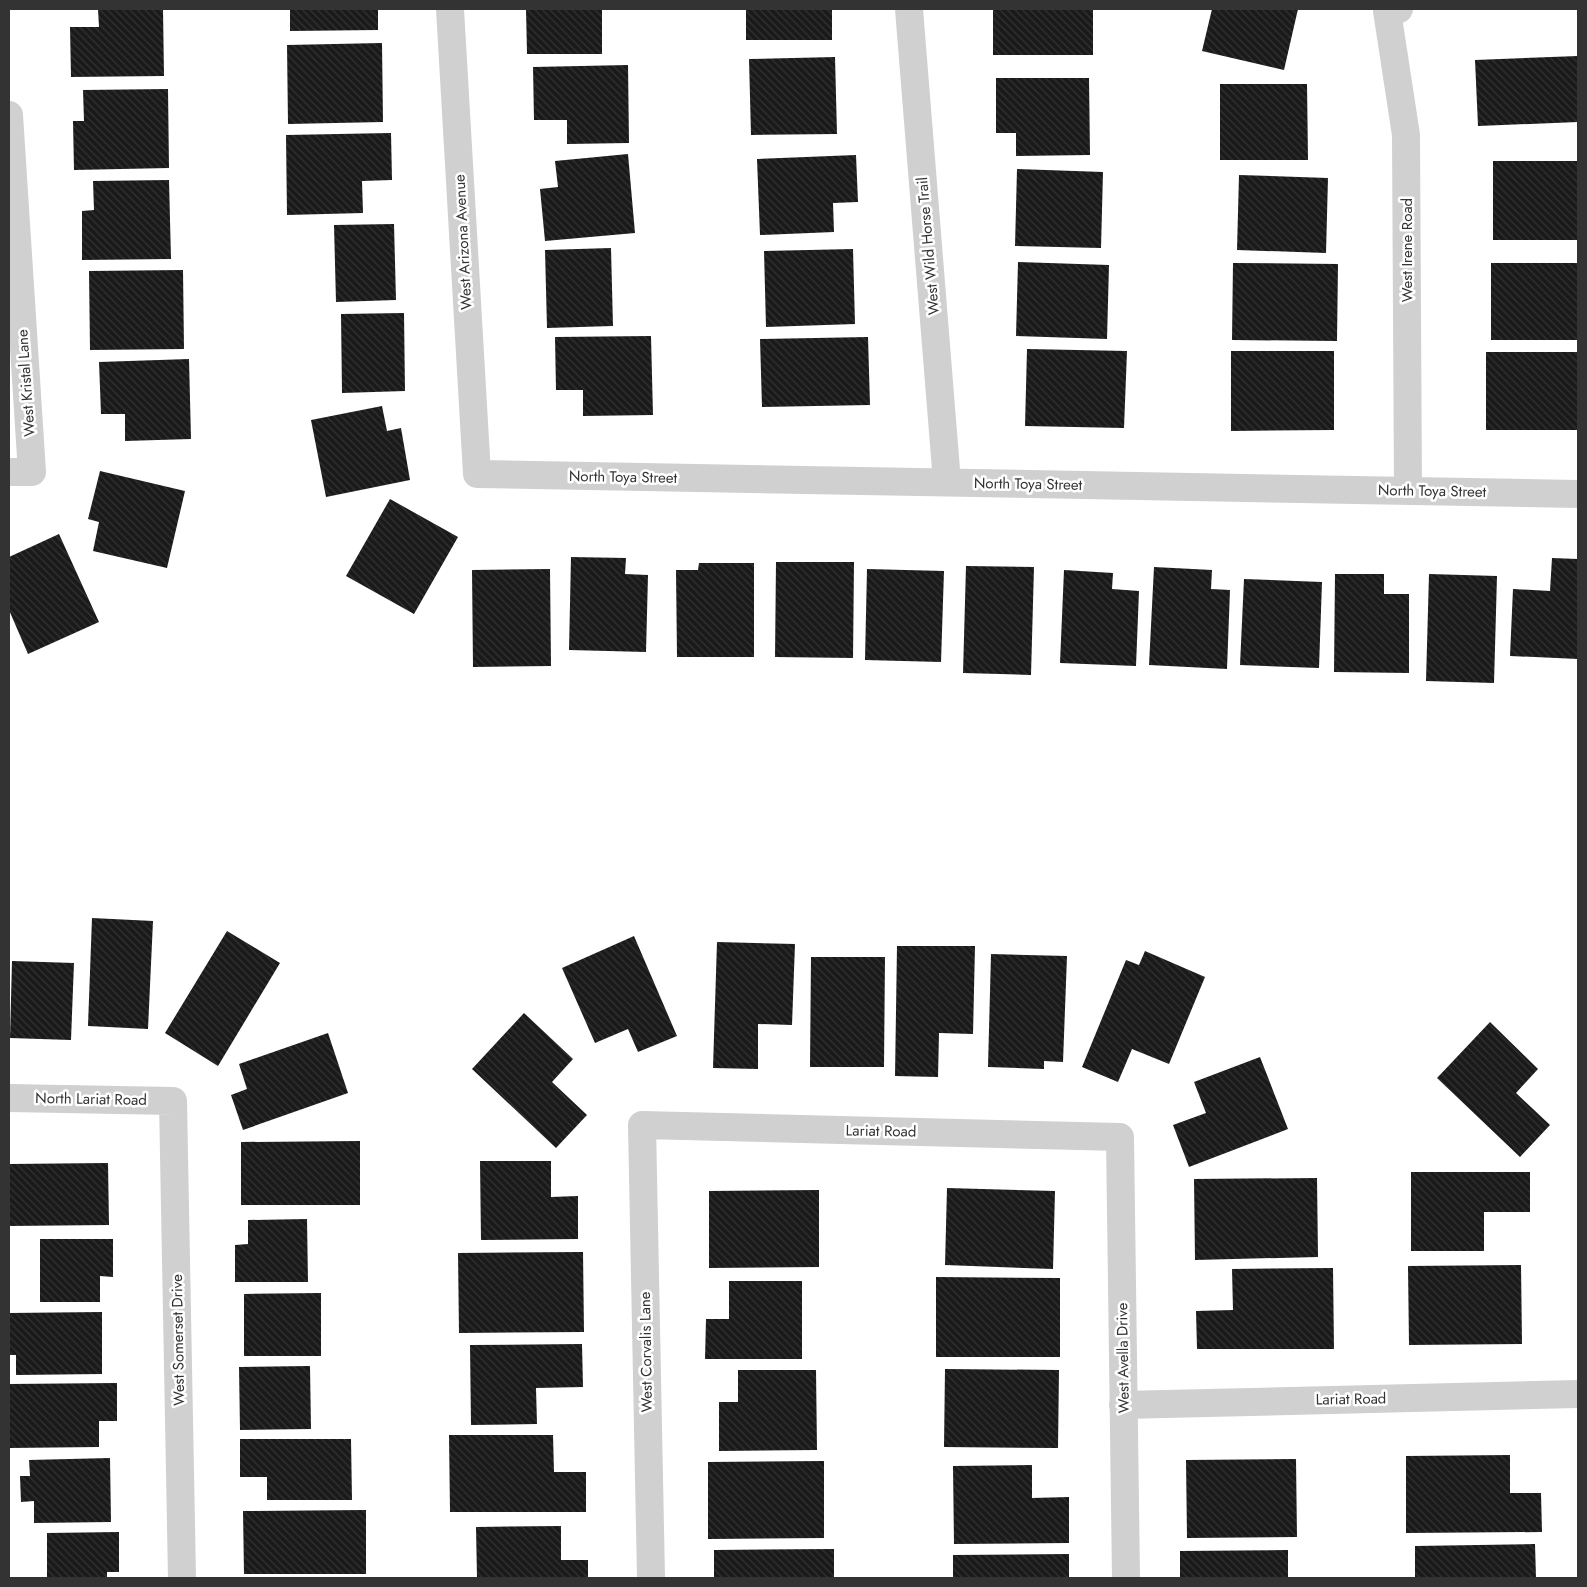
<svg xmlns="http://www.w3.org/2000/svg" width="1587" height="1587" font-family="Jost,sans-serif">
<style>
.building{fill:url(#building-back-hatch)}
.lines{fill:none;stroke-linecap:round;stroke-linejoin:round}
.minor{stroke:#d0d0d0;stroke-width:28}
.labels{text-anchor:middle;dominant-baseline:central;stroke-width:5;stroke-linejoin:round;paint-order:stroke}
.street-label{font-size:15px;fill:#333;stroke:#fff}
</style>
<defs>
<pattern id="building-back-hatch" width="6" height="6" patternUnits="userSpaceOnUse" patternTransform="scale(1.25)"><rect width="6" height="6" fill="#1a1a1a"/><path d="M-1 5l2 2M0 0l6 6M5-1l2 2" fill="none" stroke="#333"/></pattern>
</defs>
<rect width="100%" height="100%" fill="#fff"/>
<path class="building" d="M 98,9 L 163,9 L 164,76 L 71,77 L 70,27 L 99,27 Z
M 290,9 L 378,9 L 378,30 L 290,31 Z
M 526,9 L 602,9 L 602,54 L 527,54 Z
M 746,9 L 832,9 L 832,40 L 746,40 Z
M 993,9 L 1093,9 L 1093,55 L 993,55 Z
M 1212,9 L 1298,9 L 1284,70 L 1202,51 Z
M 382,43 L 383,122 L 288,124 L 287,45 Z
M 1578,56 L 1578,122 L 1478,126 L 1475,60 Z
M 835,57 L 837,134 L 751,135 L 749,59 Z
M 628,65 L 629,143 L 567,144 L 567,120 L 534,120 L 533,67 Z
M 996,78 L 1089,78 L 1090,155 L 1016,156 L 1016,133 L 996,133 Z
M 1220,84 L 1307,84 L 1308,160 L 1220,160 Z
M 168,89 L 169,168 L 74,170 L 73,121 L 84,121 L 83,90 Z
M 391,133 L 392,180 L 362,181 L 363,213 L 287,215 L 286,135 Z
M 628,154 L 635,233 L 545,241 L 540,189 L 558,187 L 555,161 Z
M 856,155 L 858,202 L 833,203 L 834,232 L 760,235 L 757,159 Z
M 1493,161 L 1578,161 L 1578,240 L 1493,240 Z
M 1017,169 L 1103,172 L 1101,248 L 1015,246 Z
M 1239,175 L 1328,178 L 1326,253 L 1237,250 Z
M 169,180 L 171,259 L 82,260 L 82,211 L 94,210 L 93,181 Z
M 394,224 L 396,300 L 336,302 L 334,225 Z
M 611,248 L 613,326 L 547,328 L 545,250 Z
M 853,249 L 855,324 L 766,327 L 764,251 Z
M 1018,262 L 1109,265 L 1107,339 L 1016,336 Z
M 1233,263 L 1338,264 L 1337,341 L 1232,340 Z
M 1491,263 L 1578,263 L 1578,340 L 1491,340 Z
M 183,270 L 184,349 L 90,350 L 89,271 Z
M 404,313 L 405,391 L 342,393 L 341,314 Z
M 651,336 L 653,415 L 583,416 L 583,390 L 556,390 L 555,337 Z
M 868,337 L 870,405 L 762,407 L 760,339 Z
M 1027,349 L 1127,351 L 1124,428 L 1025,426 Z
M 1231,351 L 1334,351 L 1334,430 L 1231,431 Z
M 1486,352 L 1578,352 L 1578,430 L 1486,430 Z
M 189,359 L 191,439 L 125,441 L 125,414 L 101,414 L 99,362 Z
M 382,406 L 387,431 L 401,428 L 410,480 L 326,497 L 311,420 Z
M 100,471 L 185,491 L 167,568 L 93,551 L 99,522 L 88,519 Z
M 390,499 L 458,537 L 414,614 L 346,576 Z
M 59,534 L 99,622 L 28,654 L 9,610 L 9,557 Z
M 571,557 L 626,558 L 625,574 L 648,575 L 646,652 L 569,650 Z
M 1552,558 L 1578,559 L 1578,659 L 1510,656 L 1513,589 L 1550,591 Z
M 776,562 L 854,562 L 853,658 L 775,657 Z
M 699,563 L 754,563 L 754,657 L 677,657 L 676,570 L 698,570 Z
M 966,566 L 1034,567 L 1031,675 L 963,673 Z
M 1154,567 L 1212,570 L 1211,589 L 1230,590 L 1227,669 L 1149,665 Z
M 550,569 L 551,666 L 473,667 L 472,570 Z
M 867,569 L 944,571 L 941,662 L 865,660 Z
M 1064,570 L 1113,573 L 1112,589 L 1139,591 L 1136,666 L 1060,663 Z
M 1335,574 L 1384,574 L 1384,594 L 1409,594 L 1409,673 L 1334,672 Z
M 1429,574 L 1497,576 L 1494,683 L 1426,681 Z
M 1244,579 L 1322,582 L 1319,668 L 1240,665 Z
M 92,918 L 153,921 L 148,1029 L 88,1026 Z
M 227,931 L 280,963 L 218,1066 L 165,1033 Z
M 634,936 L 677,1036 L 638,1052 L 628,1029 L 595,1043 L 562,968 Z
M 717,942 L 795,944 L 792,1025 L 758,1024 L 758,1069 L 713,1068 Z
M 897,946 L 975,946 L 973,1034 L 939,1033 L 938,1077 L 895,1076 Z
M 1145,951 L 1205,977 L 1169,1064 L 1132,1049 L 1118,1082 L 1082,1067 L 1126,960 L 1139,965 Z
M 991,954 L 1067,956 L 1063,1062 L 1044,1061 L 1044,1069 L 988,1067 Z
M 811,957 L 885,957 L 884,1067 L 810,1067 Z
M 12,961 L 74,963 L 71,1040 L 10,1038 Z
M 524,1013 L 573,1059 L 552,1082 L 587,1115 L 556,1148 L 472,1069 Z
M 1490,1022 L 1538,1069 L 1516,1093 L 1550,1125 L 1520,1157 L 1437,1078 Z
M 328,1033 L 348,1093 L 243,1130 L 231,1095 L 247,1089 L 239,1064 Z
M 1260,1057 L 1288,1129 L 1189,1167 L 1173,1125 L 1206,1113 L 1194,1082 Z
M 360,1141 L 360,1205 L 241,1205 L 241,1142 Z
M 480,1161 L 551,1161 L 551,1197 L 578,1196 L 578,1239 L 481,1240 Z
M 108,1163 L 109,1225 L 9,1226 L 9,1164 Z
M 1411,1172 L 1530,1172 L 1530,1212 L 1484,1212 L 1484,1251 L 1411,1251 Z
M 1317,1178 L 1318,1257 L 1195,1260 L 1194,1179 Z
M 947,1188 L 1055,1191 L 1053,1269 L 945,1265 Z
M 819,1190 L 819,1267 L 709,1268 L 709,1191 Z
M 307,1219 L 308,1282 L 235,1282 L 235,1245 L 248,1244 L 248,1220 Z
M 40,1239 L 113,1239 L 113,1277 L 100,1276 L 100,1302 L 40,1302 Z
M 583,1252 L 584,1332 L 459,1333 L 458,1253 Z
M 1521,1265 L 1522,1344 L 1409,1345 L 1408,1266 Z
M 1333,1268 L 1334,1349 L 1197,1349 L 1196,1311 L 1233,1310 L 1232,1269 Z
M 936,1277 L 1060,1278 L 1060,1357 L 936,1357 Z
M 729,1281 L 802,1281 L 802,1359 L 705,1359 L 706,1319 L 729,1319 Z
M 321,1293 L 321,1356 L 244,1356 L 244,1294 Z
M 102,1312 L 102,1374 L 16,1375 L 16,1355 L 9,1355 L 9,1313 Z
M 582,1344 L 583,1387 L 536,1388 L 537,1424 L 471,1425 L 470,1345 Z
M 310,1366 L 311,1429 L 240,1430 L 239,1367 Z
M 945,1369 L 1059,1370 L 1058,1448 L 944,1447 Z
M 738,1370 L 816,1370 L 817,1450 L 719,1451 L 719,1402 L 738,1402 Z
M 117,1383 L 117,1421 L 99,1421 L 99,1447 L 9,1448 L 9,1384 Z
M 449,1435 L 553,1435 L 554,1472 L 586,1472 L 586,1512 L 450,1512 Z
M 240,1439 L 351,1439 L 352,1500 L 267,1500 L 267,1477 L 240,1477 Z
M 1510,1455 L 1510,1493 L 1541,1493 L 1542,1532 L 1406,1533 L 1406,1456 Z
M 110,1458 L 111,1522 L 34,1523 L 34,1501 L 21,1502 L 20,1476 L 30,1476 L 29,1460 Z
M 1296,1459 L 1297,1537 L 1187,1538 L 1186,1460 Z
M 824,1461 L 824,1538 L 708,1539 L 708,1462 Z
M 1032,1465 L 1032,1498 L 1069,1497 L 1069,1543 L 954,1544 L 953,1466 Z
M 366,1510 L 366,1574 L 244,1574 L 243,1511 Z
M 561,1526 L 561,1560 L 588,1560 L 588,1578 L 477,1578 L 476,1527 Z
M 119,1532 L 119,1572 L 107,1572 L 107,1578 L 47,1578 L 47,1533 Z
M 1535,1544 L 1536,1578 L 1415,1578 L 1415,1546 Z
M 834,1549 L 834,1578 L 714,1578 L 714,1550 Z
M 1288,1550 L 1288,1578 L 1180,1578 L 1180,1551 Z
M 1069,1554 L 1069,1578 L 953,1578 L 953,1555 Z"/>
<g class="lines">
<path class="minor" d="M 450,9 L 477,474 L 1578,494
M 909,9 L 947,482
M 1399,9 L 1387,11 L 1406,135 L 1408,491
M 9,115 L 32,472 L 9,472
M 9,1098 L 173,1101 L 182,1578
M 1123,1405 L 1578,1394
M 651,1578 L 642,1125 L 1120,1137 L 1126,1578"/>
</g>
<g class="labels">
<g class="street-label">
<text transform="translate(463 242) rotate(-93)">West Arizona Avenue</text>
<text transform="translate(928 246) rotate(-95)">West Wild Horse Trail</text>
<text transform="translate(1407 250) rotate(-90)">West Irene Road</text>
<text transform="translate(26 383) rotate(-94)">West Kristal Lane</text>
<text transform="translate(623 477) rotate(1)">North Toya Street</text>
<text transform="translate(1028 484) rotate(1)">North Toya Street</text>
<text transform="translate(1432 491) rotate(1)">North Toya Street</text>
<text transform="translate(91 1099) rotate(1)">North Lariat Road</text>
<text transform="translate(881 1131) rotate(1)">Lariat Road</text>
<text transform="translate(178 1340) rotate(-91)">West Somerset Drive</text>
<text transform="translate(646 1352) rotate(-91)">West Corvalis Lane</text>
<text transform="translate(1123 1358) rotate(-91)">West Avella Drive</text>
<text transform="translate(1351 1399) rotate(-1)">Lariat Road</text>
</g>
</g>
<rect width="1587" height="1587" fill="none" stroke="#333333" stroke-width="20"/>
</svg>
